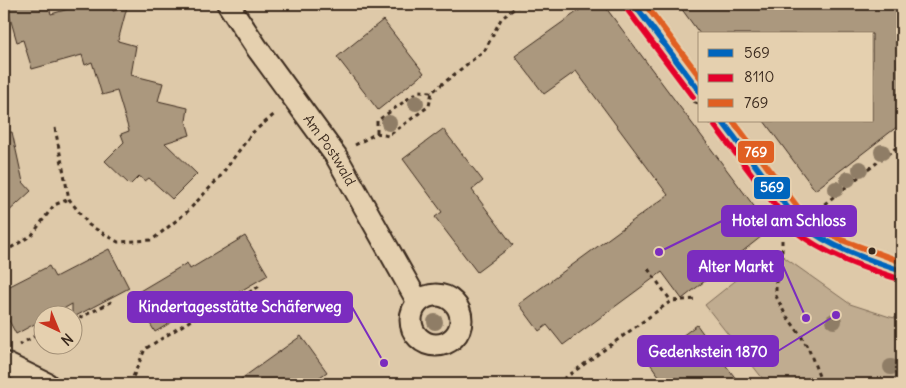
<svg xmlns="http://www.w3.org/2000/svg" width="906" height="388" font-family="Delius,sans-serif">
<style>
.green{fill:#c0ac90;stroke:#7e6b57}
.building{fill:#ab987e;stroke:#3b2a1e}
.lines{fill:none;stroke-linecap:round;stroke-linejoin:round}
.street-casing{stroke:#3b2a1e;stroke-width:25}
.path{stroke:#3b2a1e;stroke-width:3;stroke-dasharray:4 4;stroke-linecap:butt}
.street{stroke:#e5d0af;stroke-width:21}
.bus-1-casing{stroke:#e5d0af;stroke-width:10}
.bus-2-casing{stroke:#e5d0af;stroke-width:10}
.bus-3-casing{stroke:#e5d0af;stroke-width:10}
.bus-1{stroke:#0065bd;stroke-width:6}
.bus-2{stroke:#e4002b;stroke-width:6}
.bus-3{stroke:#e05f22;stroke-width:6}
.tree{fill:#8f7d66}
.bus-dot{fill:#3b2a1e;stroke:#e5d0af;stroke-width:2}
.labels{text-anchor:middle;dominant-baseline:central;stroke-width:4.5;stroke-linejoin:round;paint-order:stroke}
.street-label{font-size:14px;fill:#3b2a1e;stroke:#e5d0af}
.leader{fill:none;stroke:#7b2cbf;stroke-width:2}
.callout-dot{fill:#7b2cbf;stroke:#e5d0af;stroke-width:2}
.callout{fill:#7b2cbf;stroke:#7b2cbf;stroke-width:2}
.callout-label{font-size:15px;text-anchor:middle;font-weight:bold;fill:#fff}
.line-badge{stroke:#e5d0af;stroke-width:2}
.badge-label{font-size:14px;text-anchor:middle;font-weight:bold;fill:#fff}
</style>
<rect width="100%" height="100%" fill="#dec9a9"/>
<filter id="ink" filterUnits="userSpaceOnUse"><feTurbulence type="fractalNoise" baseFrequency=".02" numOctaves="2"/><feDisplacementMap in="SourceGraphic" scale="10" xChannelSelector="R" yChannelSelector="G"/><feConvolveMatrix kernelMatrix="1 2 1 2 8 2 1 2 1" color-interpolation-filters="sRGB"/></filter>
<g filter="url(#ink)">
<path class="green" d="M 774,250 L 850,304 L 890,317 L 902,319 L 902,384 L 767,384 L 705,305 Z"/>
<path class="building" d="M 6,4 L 48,4 L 51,14 L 86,4 L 111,4 L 113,11 L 127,7 L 118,41 L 136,46 L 131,75 L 163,83 L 158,101 L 188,108 L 186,121 L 190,135 L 165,143 L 197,174 L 172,199 L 149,178 L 145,181 L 139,176 L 130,185 L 105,161 L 124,142 L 121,134 L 129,131 L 117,91 L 102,95 L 92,62 L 85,65 L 82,55 L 32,69 L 23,40 L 17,42 Z
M 588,4 L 603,4 L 771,229 L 682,299 L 662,272 L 563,345 L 547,325 L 539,331 L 519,304 L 668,195 L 576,71 L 544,94 L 515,56 Z
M 678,4 L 902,4 L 902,123 L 815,190 L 764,121 L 872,121 L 872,34 L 700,34 Z
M 383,20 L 424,73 L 378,110 L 337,57 Z
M 443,129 L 483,181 L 472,190 L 513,245 L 477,272 L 435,217 L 442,212 L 403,159 Z
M 12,132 L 23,182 L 31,191 L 4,216 L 4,133 Z
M 245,236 L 268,275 L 208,310 L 204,303 L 155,332 L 133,295 L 187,263 L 190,269 Z
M 109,249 L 129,288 L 72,318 L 72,304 L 51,316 L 42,316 L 42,320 L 16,334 L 4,311 L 4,289 L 49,266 L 55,277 Z
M 697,325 L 727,367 L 740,384 L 665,384 L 648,361 Z
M 301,336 L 327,372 L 310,384 L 234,384 Z"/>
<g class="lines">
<g class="street-casing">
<g id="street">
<path id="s1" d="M 228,4 L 257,48 L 336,156 L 418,302"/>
<path d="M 634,4 L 700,92"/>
<path d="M 722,121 L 799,223 C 829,249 866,259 902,271"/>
<circle cx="436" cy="320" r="25"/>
<path d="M 4,363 L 47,384"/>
</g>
</g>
<path class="path" d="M 55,128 L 69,199 L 89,225 L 118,242 L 152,240 L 187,212 L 219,178 L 252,133 L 276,113
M 377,133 L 377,121 L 419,91 L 432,92
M 355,145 L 377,133 L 388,136 L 429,106 L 432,92 L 485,50 L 501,19 L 520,4
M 818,209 L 902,143
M 782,240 L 782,256 L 776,274 L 776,296 L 785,314 L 800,334 L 809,350 L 822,384
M 4,252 L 32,235 L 54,205 L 69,199
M 724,255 L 735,268
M 648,269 L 671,301
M 72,320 L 76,320 L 115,300
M 19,345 L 42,332
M 130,384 L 145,349 L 199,315 L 206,319 L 261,285
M 557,384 L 671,301 L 696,299"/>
<use href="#street" class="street"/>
<g class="bus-1-casing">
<path id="bus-1" d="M 634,4 L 700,92
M 722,121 L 799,223 C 830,247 865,259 902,271"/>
</g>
<g class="bus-2-casing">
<path id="bus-2" d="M 627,9 L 693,97
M 715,126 L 794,230 C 825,255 861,267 899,279"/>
</g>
<g class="bus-3-casing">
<path id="bus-3" d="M 645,4 L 700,77
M 733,121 L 805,217 L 839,239 L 902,262"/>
</g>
<use href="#bus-1" class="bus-1"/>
<use href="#bus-2" class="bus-2"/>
<use href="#bus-3" class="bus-3"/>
</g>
<g class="tree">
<circle cx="416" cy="103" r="8"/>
<circle cx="389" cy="123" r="8"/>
<circle cx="882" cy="152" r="8"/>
<circle cx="860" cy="169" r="8"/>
<circle cx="848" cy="179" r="8"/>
<circle cx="836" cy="189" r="8"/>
<circle cx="834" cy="321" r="8"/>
<circle cx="435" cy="322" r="8"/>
<circle cx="891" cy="367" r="8"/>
</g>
</g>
<circle class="bus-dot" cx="872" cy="251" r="4.5"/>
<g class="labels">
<g class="street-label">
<text stroke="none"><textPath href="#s1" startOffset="178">Am Postwald</textPath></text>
</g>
</g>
<path class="leader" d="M659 252L722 221M806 318L783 266M384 363L352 307M836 315L778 351"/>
<g class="callout-dot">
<circle cx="659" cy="252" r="5"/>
<circle cx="806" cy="318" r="5"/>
<circle cx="384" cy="363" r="5"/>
<circle cx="836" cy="315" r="5"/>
</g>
<g class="callout">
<rect x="722" y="206" width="134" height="30" rx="5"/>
<rect x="688" y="251" width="95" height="30" rx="5"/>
<rect x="128" y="292" width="224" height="30" rx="5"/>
<rect x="638" y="336" width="140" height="30" rx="5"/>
</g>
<g class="callout-label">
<text x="789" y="226">Hotel am Schloss</text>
<text x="736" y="272">Alter Markt</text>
<text x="240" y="312">Kindertagesstätte Schäferweg</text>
<text x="708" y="357">Gedenkstein 1870</text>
</g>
<g class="line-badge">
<rect x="737" y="140" width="38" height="24" rx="5" fill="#e05f22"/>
<rect x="753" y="176" width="38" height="24" rx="5" fill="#0065bd"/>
</g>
<g class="badge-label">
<text x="756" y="157">769</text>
<text x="772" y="192">569</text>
</g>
<rect width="906" height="388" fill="none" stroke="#e5d0af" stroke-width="20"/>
<rect x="10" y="10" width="886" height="368" fill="none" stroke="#3b2a1e" stroke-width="2" filter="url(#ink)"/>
<rect x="698" y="32" width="175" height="90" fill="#e5d0af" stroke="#a18e75"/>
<rect x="708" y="49" width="25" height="8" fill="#0065bd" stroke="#a18e75"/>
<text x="744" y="58" font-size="15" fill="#3b2a1e">569</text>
<rect x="708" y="74" width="25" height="8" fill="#e4002b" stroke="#a18e75"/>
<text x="744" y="82" font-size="15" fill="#3b2a1e">8110</text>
<rect x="708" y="99" width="25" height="8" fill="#e05f22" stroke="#a18e75"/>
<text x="744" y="108" font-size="15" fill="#3b2a1e">769</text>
<g transform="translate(58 330) rotate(136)"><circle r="24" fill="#e5d0af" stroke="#a18e75"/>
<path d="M0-4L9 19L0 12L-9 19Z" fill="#c8321e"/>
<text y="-8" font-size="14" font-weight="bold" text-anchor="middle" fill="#3b2a1e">N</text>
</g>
</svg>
